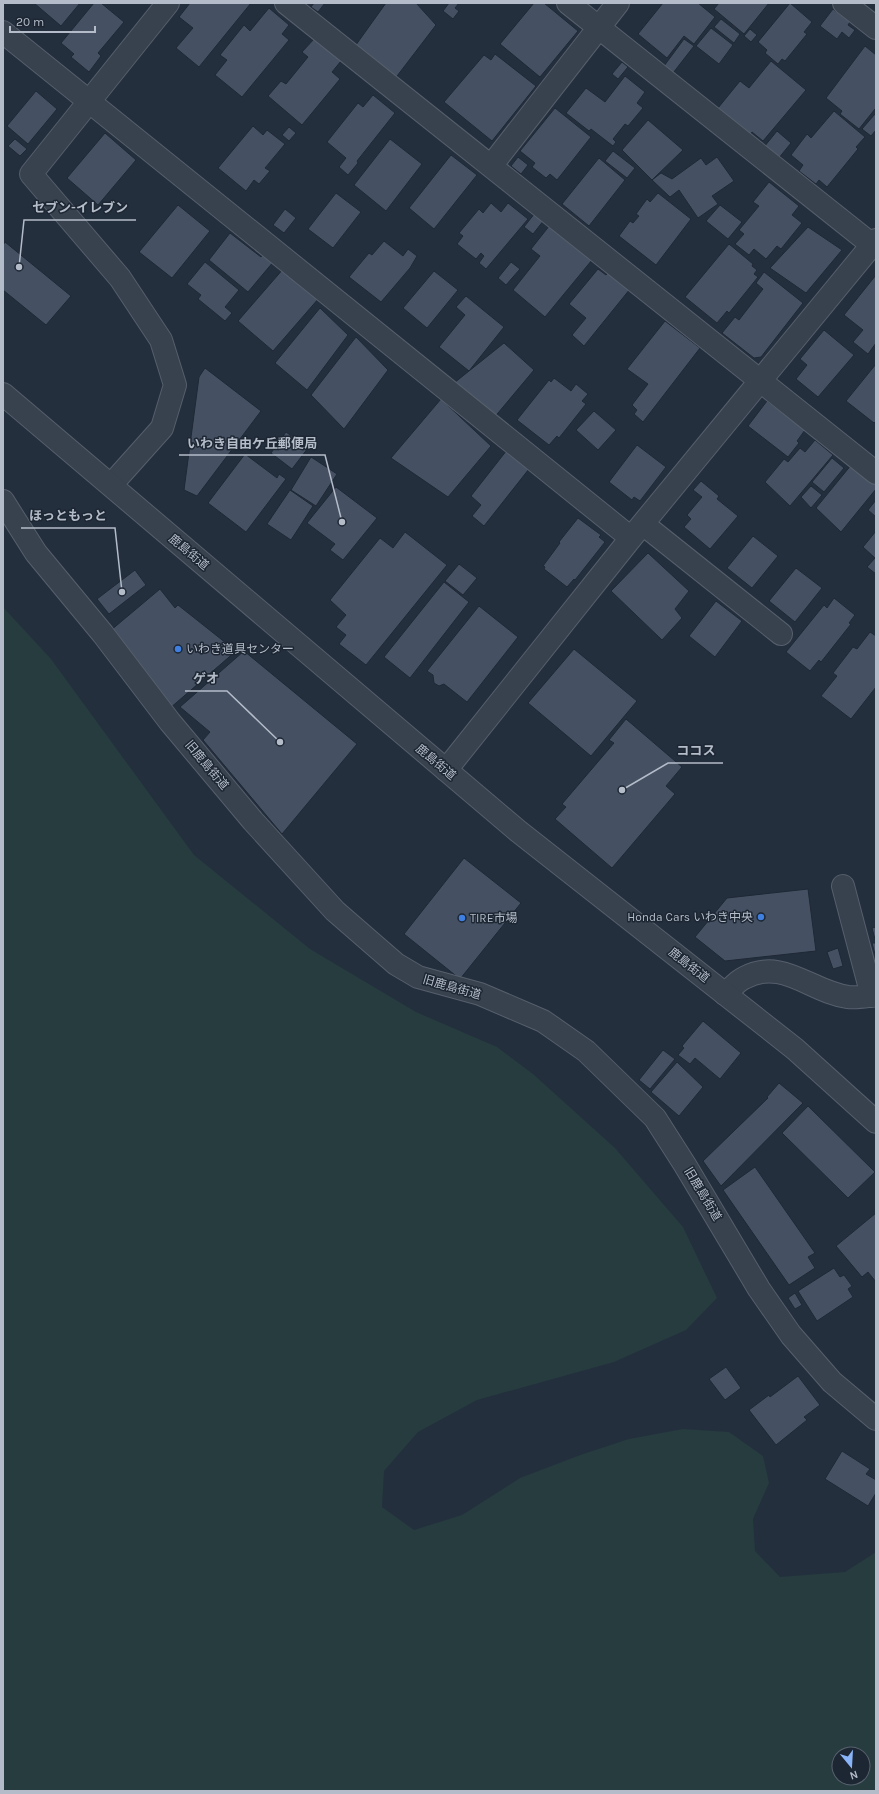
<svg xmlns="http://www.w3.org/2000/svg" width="879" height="1794" font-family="Karla,'Noto Sans JP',sans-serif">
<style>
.green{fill:#263c3f;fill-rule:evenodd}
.building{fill:#455162;stroke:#1f2835}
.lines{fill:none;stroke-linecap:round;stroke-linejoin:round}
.minor-casing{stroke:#565f6c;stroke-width:24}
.tertiary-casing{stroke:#565f6c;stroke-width:24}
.minor{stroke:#38414e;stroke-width:22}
.tertiary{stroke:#38414e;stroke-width:22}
.shop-dot{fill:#3f7fe0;stroke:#1d2633;stroke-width:1.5}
.labels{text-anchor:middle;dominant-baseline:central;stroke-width:3;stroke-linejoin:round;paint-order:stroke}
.street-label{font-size:12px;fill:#b4bcc9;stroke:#1d2633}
.poi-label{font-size:12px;fill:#b4bcc9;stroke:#1d2633;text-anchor:start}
.leader{fill:none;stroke:#b4bcc9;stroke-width:1.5}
.callout-dot{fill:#b4bcc9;stroke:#1d2633;stroke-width:1.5}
.callout-label{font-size:13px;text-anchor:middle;font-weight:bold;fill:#b4bcc9;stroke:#1d2633;stroke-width:3;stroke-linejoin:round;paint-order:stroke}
</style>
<rect width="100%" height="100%" fill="#242f3e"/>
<path class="green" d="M 3,607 L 51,659 L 194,855 L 310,949 L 416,1012 L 497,1047 L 533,1074 L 615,1148 L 683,1227 L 717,1298 L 686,1330 L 614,1362 L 477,1400 L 418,1432 L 384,1471 L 382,1507 L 414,1530 L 462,1515 L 520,1478 L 583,1454 L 629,1439 L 683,1429 L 729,1432 L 763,1456 L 769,1483 L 753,1519 L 755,1551 L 780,1577 L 845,1572 L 876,1552 L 876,1791 L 3,1791 ZM 839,1754 L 863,1754 L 863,1778 L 839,1778 Z"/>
<path class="building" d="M 34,3 L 80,3 L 61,26 Z
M 94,3 L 101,3 L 124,22 L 98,53 L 101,56 L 89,72 L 71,57 L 74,54 L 61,43 Z
M 190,3 L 251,3 L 199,67 L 176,48 L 193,28 L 179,17 Z
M 314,3 L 325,3 L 318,12 L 311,7 Z
M 386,3 L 416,3 L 436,25 L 394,80 L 353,49 Z
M 449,3 L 459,3 L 455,8 L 459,11 L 453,19 L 443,11 Z
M 534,3 L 544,3 L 578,31 L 540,77 L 500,44 Z
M 663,3 L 698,3 L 715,17 L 694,44 L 684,36 L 667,58 L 638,34 Z
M 719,3 L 769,3 L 744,34 L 714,9 Z
M 790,3 L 812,22 L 804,32 L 807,34 L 785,61 L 782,59 L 778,64 L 765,53 L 767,50 L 758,42 Z
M 269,8 L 289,25 L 282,34 L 289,40 L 242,97 L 215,75 L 227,60 L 220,55 L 244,25 L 250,31 Z
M 833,9 L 850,22 L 848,25 L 855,30 L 849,38 L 842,32 L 837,39 L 820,26 Z
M 721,19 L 740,34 L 734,43 L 714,27 Z
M 711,28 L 733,45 L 719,64 L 696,46 Z
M 750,29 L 757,35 L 751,42 L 744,36 Z
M 314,39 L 341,61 L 332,72 L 340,79 L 302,125 L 268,96 L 281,81 L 286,84 L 308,57 L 302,52 Z
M 684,39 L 694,46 L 673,73 L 664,66 Z
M 865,46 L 876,55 L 876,110 L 875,109 L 859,129 L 840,114 L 842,111 L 826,98 Z
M 495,54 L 536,86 L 492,141 L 444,102 L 484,55 L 491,60 Z
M 771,61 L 806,90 L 763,141 L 752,132 L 750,135 L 718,108 L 740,81 L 749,88 Z
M 622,62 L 628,67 L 618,79 L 612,74 Z
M 625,76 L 645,92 L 637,103 L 643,108 L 628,126 L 625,124 L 613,139 L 616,142 L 613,146 L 591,129 L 589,131 L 566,113 L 586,88 L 605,102 Z
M 36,91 L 57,109 L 28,144 L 7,126 Z
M 373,95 L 395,113 L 357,161 L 358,163 L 348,175 L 339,167 L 346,158 L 327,142 L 358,103 L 363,107 Z
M 555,108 L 591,137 L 557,180 L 550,174 L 546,178 L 532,167 L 535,163 L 520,151 Z
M 834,111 L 865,137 L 856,147 L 858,149 L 827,187 L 819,180 L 816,184 L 799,171 L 803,165 L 791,155 L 807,134 L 811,138 Z
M 875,114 L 876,115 L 876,130 L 871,136 L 862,129 Z
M 648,120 L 683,150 L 652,180 L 622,150 Z
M 253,126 L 263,135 L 267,130 L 285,144 L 265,168 L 270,171 L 259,184 L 254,180 L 246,191 L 218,168 Z
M 289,127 L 296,133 L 289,141 L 282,135 Z
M 777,131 L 791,143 L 778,159 L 764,147 Z
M 105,133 L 136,160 L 98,205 L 67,178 Z
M 15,139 L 27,149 L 20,156 L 8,146 Z
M 390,139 L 422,164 L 386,211 L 354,185 Z
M 613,151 L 635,168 L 627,178 L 605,161 Z
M 451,155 L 477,175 L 434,229 L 409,208 Z
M 518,157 L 528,165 L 521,174 L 511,166 Z
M 717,157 L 734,181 L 712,196 L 718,204 L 698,218 L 679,190 L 670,197 L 652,180 L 661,173 L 672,179 L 701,158 L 706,165 Z
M 599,158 L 625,180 L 589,226 L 562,204 Z
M 769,182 L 799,206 L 792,215 L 802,223 L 781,249 L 777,246 L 766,259 L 754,249 L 749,255 L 735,244 L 744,234 L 739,230 L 759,206 L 753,202 Z
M 336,193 L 361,212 L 333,248 L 308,229 Z
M 658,193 L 691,219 L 656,265 L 619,236 L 630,221 L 633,223 L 639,216 L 636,214 L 647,199 L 650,202 Z
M 491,203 L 501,212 L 508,203 L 528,219 L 486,269 L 479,263 L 484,256 L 481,253 L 476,259 L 457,244 L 463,236 L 459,233 L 479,209 L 483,213 Z
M 178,205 L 210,231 L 172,278 L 139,252 Z
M 720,205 L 742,222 L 728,239 L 706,221 Z
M 285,209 L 296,218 L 284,233 L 273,225 Z
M 535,213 L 544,220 L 533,234 L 524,227 Z
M 550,225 L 592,260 L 545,317 L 513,290 L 540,256 L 531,249 Z
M 808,227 L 842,250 L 806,293 L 770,268 Z
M 230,233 L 261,257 L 264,253 L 274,261 L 248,292 L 209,260 Z
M 384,241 L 403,256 L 408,249 L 417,256 L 410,268 L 381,302 L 349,277 L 369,253 L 372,255 Z
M 5,242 L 71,296 L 46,325 L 3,290 L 3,245 Z
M 729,244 L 753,264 L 752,266 L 757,270 L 754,274 L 758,277 L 729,313 L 727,311 L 717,323 L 685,297 Z
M 205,262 L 239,290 L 225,307 L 232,313 L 225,321 L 198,299 L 201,295 L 187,284 Z
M 511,262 L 520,269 L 506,285 L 498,278 Z
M 284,268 L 319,298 L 273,351 L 238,321 Z
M 598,269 L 606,275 L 609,272 L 630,289 L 584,346 L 572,335 L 586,318 L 569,304 Z
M 434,271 L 458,290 L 427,328 L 403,308 Z
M 764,272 L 803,303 L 761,357 L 754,358 L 722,333 L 735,317 L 739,320 L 763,289 L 756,283 Z
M 876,275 L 876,343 L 868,354 L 853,342 L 863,330 L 844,315 Z
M 466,296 L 504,327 L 469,371 L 439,347 L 465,315 L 456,307 Z
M 320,308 L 348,335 L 307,390 L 275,363 Z
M 665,321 L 700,348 L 643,422 L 634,414 L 637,410 L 632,405 L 648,384 L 627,369 Z
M 824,330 L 854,355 L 818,397 L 796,379 L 807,365 L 800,359 Z
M 356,337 L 388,370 L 344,429 L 311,395 Z
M 504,343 L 534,370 L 493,419 L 454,383 Z
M 876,364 L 876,421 L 874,423 L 846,401 Z
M 205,368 L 261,411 L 197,496 L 184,490 L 199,377 Z
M 554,378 L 571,391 L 576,384 L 588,394 L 582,401 L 586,404 L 559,438 L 557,436 L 549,445 L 517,420 L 549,380 L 551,382 Z
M 441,399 L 491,446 L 448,497 L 391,458 Z
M 767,401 L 805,430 L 797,441 L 799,443 L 788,457 L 748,426 Z
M 594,411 L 616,430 L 598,450 L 576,430 Z
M 286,432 L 308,448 L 292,469 L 271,453 Z
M 815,440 L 833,455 L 790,506 L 765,482 L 784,459 L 788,462 L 800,448 L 805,452 Z
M 637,445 L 666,467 L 640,501 L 634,497 L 632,500 L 609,482 Z
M 507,450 L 529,469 L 484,526 L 472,516 L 481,505 L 471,496 Z
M 245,454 L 277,478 L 279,474 L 286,479 L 246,532 L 208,503 Z
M 311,457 L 337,474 L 316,506 L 291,490 Z
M 832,458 L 844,468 L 824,492 L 812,482 Z
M 852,464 L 876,484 L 876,489 L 841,532 L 816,508 Z
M 701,481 L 719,496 L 717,499 L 738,516 L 710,549 L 684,527 L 691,519 L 687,515 L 702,497 L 693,490 Z
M 811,486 L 822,495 L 811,508 L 801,497 Z
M 336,487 L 377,518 L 343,560 L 330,550 L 335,544 L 307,523 Z
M 290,490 L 313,506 L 291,540 L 267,524 Z
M 876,500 L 876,517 L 868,510 Z
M 578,518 L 601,535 L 599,537 L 605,542 L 575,580 L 574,579 L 567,587 L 544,569 L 545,567 L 543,566 L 560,543 L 559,542 Z
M 876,531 L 876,574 L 867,567 L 875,558 L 863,547 Z
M 405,532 L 447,565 L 366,665 L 339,644 L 346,635 L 336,627 L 346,615 L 330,600 L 380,538 L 393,548 Z
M 753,536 L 778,556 L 752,588 L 727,568 Z
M 648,553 L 689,591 L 675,609 L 682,618 L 662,640 L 611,591 Z
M 459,564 L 477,578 L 463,595 L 445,581 Z
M 796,568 L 822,588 L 795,622 L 769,601 Z
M 135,570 L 146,585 L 109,614 L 97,599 Z
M 444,582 L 469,602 L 410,678 L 384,657 Z
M 160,589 L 175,608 L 178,605 L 236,651 L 169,709 L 110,631 Z
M 834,598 L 855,615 L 849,623 L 851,624 L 821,662 L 819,660 L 810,671 L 786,652 L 824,605 L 827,608 Z
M 716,601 L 742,621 L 715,657 L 689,636 Z
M 479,606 L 518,637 L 467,702 L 444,684 L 439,686 L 434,683 L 433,675 L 427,671 Z
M 870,632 L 876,636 L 876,687 L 851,719 L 821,696 L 837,676 L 833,673 L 853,647 L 857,649 Z
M 574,649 L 637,701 L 591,756 L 528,703 Z
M 244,651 L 357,744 L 282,834 L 203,740 L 210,732 L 180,707 Z
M 626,719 L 682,767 L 666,786 L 675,794 L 612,868 L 555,819 L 566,807 L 562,804 L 614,743 L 609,740 Z
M 464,858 L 521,903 L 460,979 L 404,934 Z
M 808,889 L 816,951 L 725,961 L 695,937 L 727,898 Z
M 876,927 L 876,958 L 872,943 L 876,943 L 872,928 Z
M 838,948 L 843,966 L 833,969 L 827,952 Z
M 703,1021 L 741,1053 L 720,1079 L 695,1058 L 690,1064 L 678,1055 L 684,1048 L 682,1046 Z
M 663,1050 L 675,1059 L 650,1089 L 639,1080 Z
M 677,1062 L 703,1087 L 679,1116 L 651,1092 Z
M 779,1083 L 803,1103 L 721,1186 L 703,1161 L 768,1098 L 767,1097 Z
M 808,1106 L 875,1172 L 848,1198 L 782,1133 Z
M 755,1167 L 815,1253 L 808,1257 L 815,1268 L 789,1285 L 723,1190 Z
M 876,1213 L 876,1282 L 868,1272 L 862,1277 L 836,1246 Z
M 834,1268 L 840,1277 L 844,1275 L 852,1286 L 848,1289 L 853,1297 L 817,1321 L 798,1291 Z
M 795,1293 L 802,1305 L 795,1309 L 788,1298 Z
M 726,1367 L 741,1388 L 725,1400 L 709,1379 Z
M 798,1376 L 820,1405 L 804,1417 L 807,1420 L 776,1445 L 749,1410 L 769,1395 L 770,1397 Z
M 842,1451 L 870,1469 L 866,1474 L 876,1480 L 876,1493 L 868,1506 L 825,1479 Z"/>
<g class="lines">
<g class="minor-casing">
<path id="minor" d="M 286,3 L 876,473
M 568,3 L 876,248
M 844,3 L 876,28
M 3,32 L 631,538
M 491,166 L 618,3
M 111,485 L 162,428 L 175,385 L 161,340 L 120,278 L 31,174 L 168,3
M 3,501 L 36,553 L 103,634 L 170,722 L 253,821 L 335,911 L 396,964 L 418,977 L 480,994 L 543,1021 L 586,1051 L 655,1118 L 685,1165 L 759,1289 L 791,1335 L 832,1382 L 876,1419
M 643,524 L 781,634
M 446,770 L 631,538 L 876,240
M 843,886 L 872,996
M 725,994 C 731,989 737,981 744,978 C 782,957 811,992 848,997 C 857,998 867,996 876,995"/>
</g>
<g class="tertiary-casing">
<path id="tertiary" d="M 3,394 L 518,831 L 795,1049 L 876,1122"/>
</g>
<use href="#minor" class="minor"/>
<use href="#tertiary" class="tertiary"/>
</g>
<g class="shop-dot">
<circle cx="178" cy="649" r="4"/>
<circle cx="761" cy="917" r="4"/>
<circle cx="462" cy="918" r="4"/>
</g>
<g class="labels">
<g class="street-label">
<text transform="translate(189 552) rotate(40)">鹿島街道</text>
<text transform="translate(436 762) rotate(40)">鹿島街道</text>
<text transform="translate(207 765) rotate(50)">旧鹿島街道</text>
<text transform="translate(689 965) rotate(38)">鹿島街道</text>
<text transform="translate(452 987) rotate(16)">旧鹿島街道</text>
<text transform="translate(703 1194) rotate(59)">旧鹿島街道</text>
</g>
<g class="poi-label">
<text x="186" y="649">いわき道具センター</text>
<text x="753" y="917" text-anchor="end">Honda Cars いわき中央</text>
<text x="470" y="918">TIRE市場</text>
</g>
</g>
<path class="leader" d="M19 267L24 220H136M342 522L325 455H179M122 592L115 528H21M280 742L227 691H185M622 790L668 763H723"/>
<g class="callout-dot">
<circle cx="19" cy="267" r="4"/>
<circle cx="342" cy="522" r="4"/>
<circle cx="122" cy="592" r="4"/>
<circle cx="280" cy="742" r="4"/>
<circle cx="622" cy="790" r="4"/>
</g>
<g class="callout-label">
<text x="80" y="212">セブン-イレブン</text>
<text x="252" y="448">いわき自由ケ丘郵便局</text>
<text x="68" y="520">ほっともっと</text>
<text x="206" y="683">ゲオ</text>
<text x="696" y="755">ココス</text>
</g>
<rect width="879" height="1794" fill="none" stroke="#b4bcc9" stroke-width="8"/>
<g transform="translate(851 1766) rotate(162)"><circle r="19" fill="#1d2633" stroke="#59626f"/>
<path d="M0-3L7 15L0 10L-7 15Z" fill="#8ab4f8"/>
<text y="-6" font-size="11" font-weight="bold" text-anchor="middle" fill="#b4bcc9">N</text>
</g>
<path d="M10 26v6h85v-6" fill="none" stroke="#b4bcc9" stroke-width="2"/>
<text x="16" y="26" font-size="12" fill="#b4bcc9" stroke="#1d2633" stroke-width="3" paint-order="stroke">20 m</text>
</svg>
